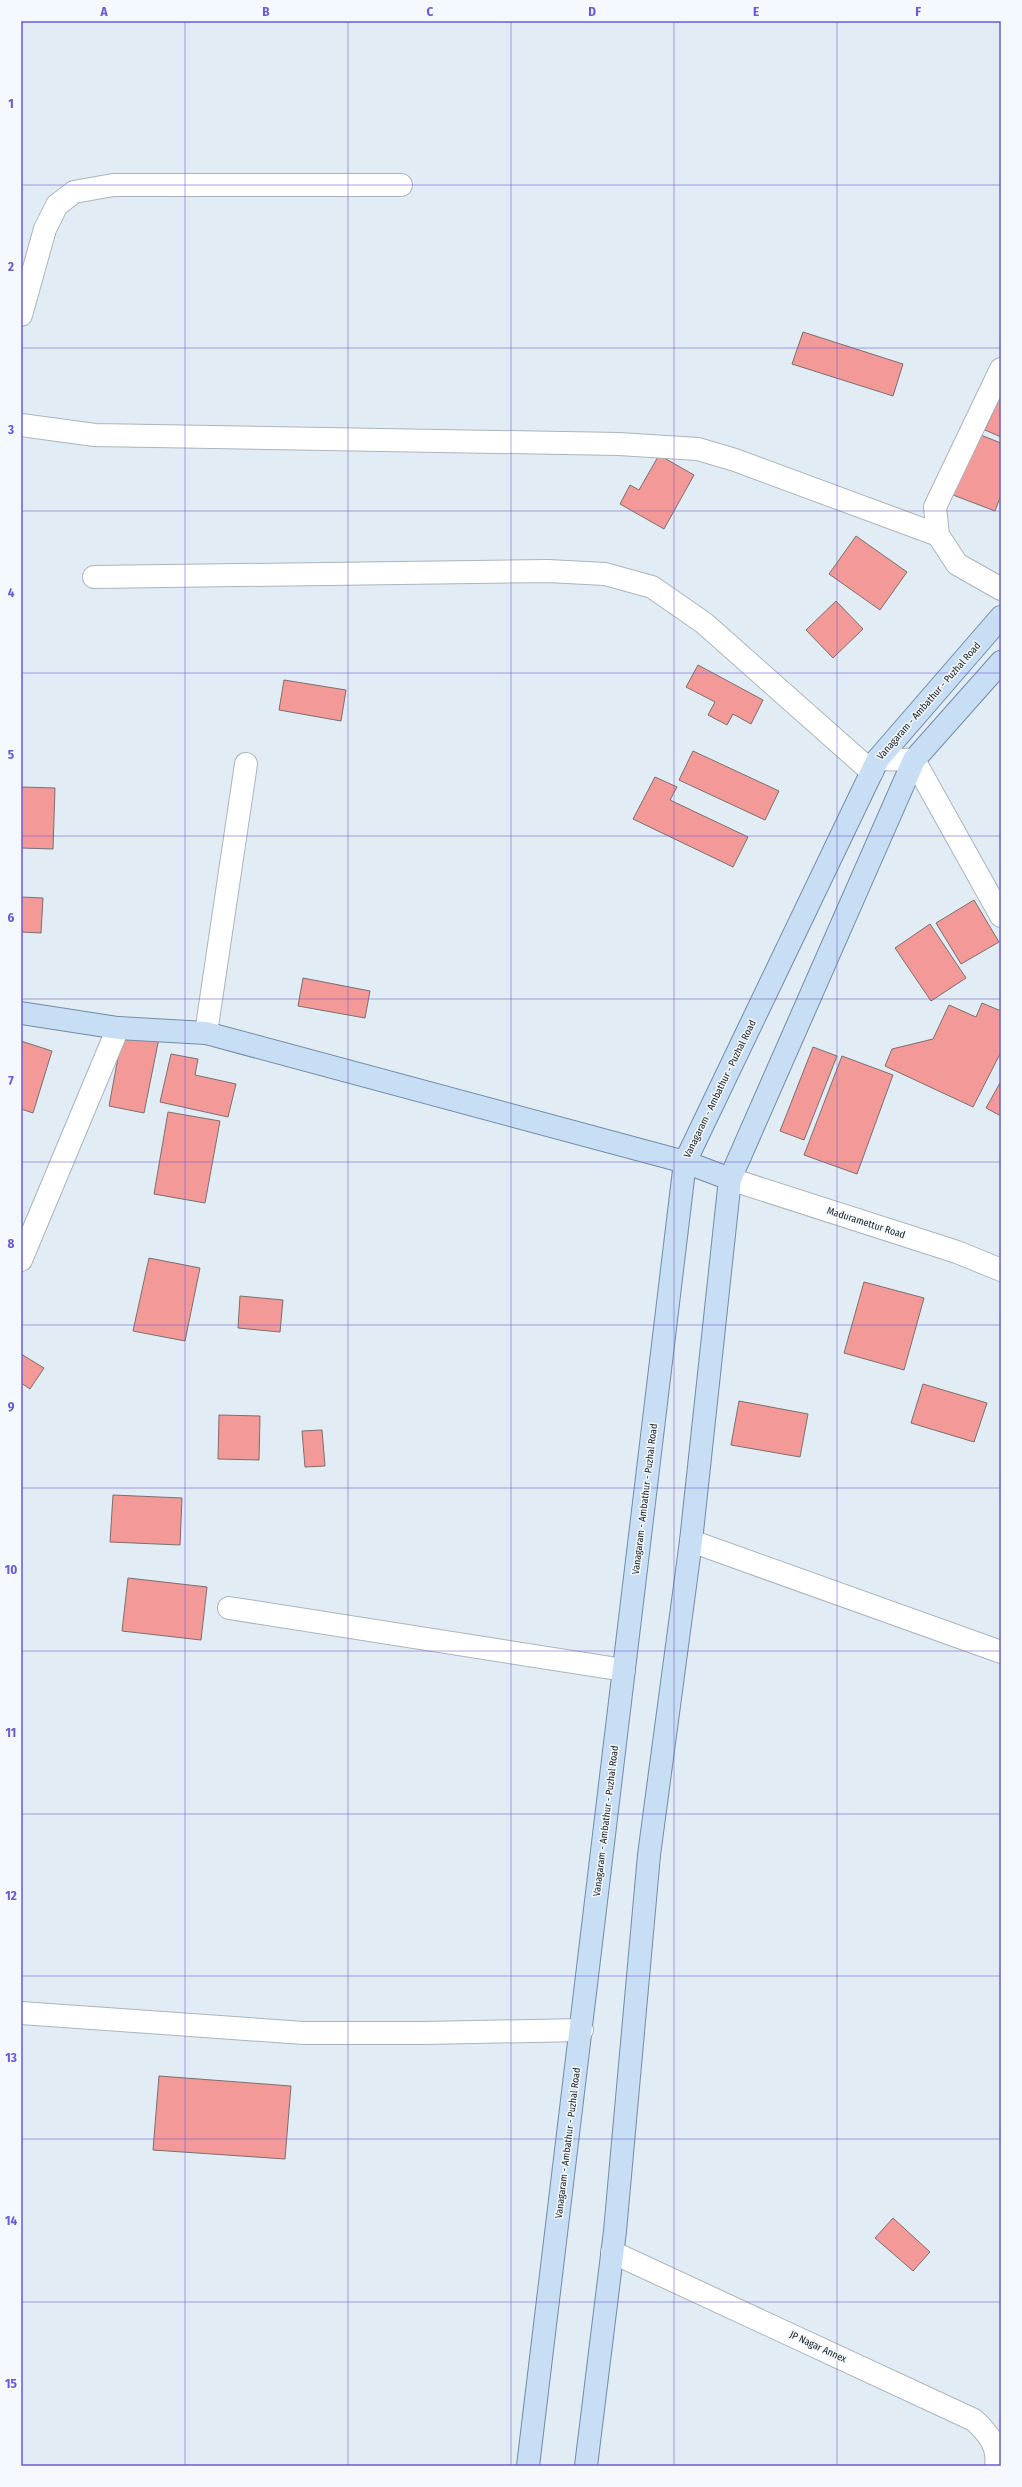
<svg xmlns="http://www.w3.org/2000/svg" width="1022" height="2487" font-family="'Fira Sans Condensed',sans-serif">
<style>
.building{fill:#f39a99;stroke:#7b6f6f}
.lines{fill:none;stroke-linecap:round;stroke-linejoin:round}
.minor-casing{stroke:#abb5bc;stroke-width:24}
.major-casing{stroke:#728ca6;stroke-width:24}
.minor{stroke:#fff;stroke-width:22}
.major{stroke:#c7def5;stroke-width:22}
.grid{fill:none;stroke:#6a5ad3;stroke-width:1;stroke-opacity:0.55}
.labels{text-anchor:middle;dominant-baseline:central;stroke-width:3;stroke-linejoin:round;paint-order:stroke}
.street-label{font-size:10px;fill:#191d1f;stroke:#f3f9fe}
.neatline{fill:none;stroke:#6a5ad3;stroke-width:1.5}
.grid-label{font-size:13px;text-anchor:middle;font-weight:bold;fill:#6a5ad3}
</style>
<rect width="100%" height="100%" fill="#e2ecf4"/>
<path class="building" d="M 803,332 L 903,364 L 893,396 L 792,364 Z
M 1001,394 L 1001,437 L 985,430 Z
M 978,434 L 1001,443 L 1001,495 L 995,511 L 953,495 Z
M 659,455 L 694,475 L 664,529 L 620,504 L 630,485 L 639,490 Z
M 856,536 L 907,572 L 880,610 L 829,574 Z
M 836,601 L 863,629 L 833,658 L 806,630 Z
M 698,665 L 763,700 L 751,724 L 733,714 L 727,725 L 708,715 L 715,702 L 686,687 Z
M 284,680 L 346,690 L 341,721 L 279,710 Z
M 693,751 L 779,791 L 765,820 L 679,780 Z
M 655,777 L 677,787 L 670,800 L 748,837 L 733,867 L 633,819 Z
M 21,787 L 55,788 L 53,849 L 21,848 Z
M 21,897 L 43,898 L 41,933 L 21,932 Z
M 974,900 L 999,942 L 961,964 L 936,923 Z
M 930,924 L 966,978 L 931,1001 L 895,948 Z
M 303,978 L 370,991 L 365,1018 L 298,1006 Z
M 982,1003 L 1001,1011 L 1001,1052 L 973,1107 L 885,1066 L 892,1049 L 933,1039 L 949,1005 L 976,1017 Z
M 123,1031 L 159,1038 L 144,1113 L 109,1106 Z
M 21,1041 L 52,1051 L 33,1113 L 21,1109 Z
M 813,1047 L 837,1056 L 804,1140 L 780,1131 Z
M 171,1054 L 198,1059 L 195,1075 L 236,1084 L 228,1117 L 160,1102 Z
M 842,1056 L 893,1075 L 857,1174 L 804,1155 Z
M 1001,1081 L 1001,1116 L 986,1108 Z
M 168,1112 L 220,1121 L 205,1203 L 154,1194 Z
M 149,1258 L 200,1268 L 185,1341 L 133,1331 Z
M 864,1282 L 924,1298 L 904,1370 L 844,1353 Z
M 240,1296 L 283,1300 L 280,1332 L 238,1328 Z
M 21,1354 L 44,1368 L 30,1389 L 21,1383 Z
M 923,1384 L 987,1403 L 974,1442 L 911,1423 Z
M 739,1401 L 808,1414 L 800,1457 L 731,1445 Z
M 219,1415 L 260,1416 L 259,1460 L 218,1459 Z
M 322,1430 L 325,1466 L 305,1467 L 302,1431 Z
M 113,1495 L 182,1498 L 180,1545 L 110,1542 Z
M 128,1578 L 207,1587 L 201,1640 L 122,1631 Z
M 159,2076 L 291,2086 L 285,2159 L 153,2150 Z
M 893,2218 L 930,2252 L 913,2271 L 875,2238 Z"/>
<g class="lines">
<g class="minor-casing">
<path id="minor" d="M 21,315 L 45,229 L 57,205 L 74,192 L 113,185 L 401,185
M 1001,369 L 935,507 L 938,535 L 957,564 L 1001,589
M 21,425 L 95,435 L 619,444 L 698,449 L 735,460 L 938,535
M 94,577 L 548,571 L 605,574 L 652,587 L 704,623 L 872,772
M 878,759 L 914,760 L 1001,916
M 206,1033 L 246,764
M 730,1179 L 957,1252 L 1001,1270
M 21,1260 L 118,1028
M 691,1541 L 1001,1652
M 229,1608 L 624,1670
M 21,2013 L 304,2033 L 424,2033 L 582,2030
M 612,2252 L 974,2420 C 988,2433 999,2446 996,2466"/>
</g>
<g class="major-casing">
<path id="major" d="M 21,1013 L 118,1028 L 206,1033 L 685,1162 L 730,1179
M 528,2466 L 685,1162 L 878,759 L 1001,617
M 586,2466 L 615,2231 L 649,1855 L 691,1541 L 730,1179 L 914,760 L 1001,662"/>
</g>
<use href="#minor" class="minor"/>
<use href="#major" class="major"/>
</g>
<path class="grid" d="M 185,21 L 185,2466M 348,21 L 348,2466M 511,21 L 511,2466M 674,21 L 674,2466M 837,21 L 837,2466M 21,185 L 1001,185M 21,348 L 1001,348M 21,511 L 1001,511M 21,673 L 1001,673M 21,836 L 1001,836M 21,999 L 1001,999M 21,1162 L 1001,1162M 21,1325 L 1001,1325M 21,1488 L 1001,1488M 21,1651 L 1001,1651M 21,1814 L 1001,1814M 21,1976 L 1001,1976M 21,2139 L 1001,2139M 21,2302 L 1001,2302"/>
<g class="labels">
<g class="street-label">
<text transform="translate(929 701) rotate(-49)">Vanagaram - Ambathur - Puzhal Road</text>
<text transform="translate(720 1089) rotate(-64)">Vanagaram - Ambathur - Puzhal Road</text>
<text transform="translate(866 1223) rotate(18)">Maduramettur Road</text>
<text transform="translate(645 1499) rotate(-83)">Vanagaram - Ambathur - Puzhal Road</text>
<text transform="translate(606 1821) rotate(-83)">Vanagaram - Ambathur - Puzhal Road</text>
<text transform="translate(568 2143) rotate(-83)">Vanagaram - Ambathur - Puzhal Road</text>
<text transform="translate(818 2347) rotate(25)">JP Nagar Annex</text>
</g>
</g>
<rect width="1022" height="2487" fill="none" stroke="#f3f9fe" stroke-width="44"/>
<rect x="22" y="22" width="978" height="2443" class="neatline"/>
<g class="grid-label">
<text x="104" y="16">A</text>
<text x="266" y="16">B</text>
<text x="430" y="16">C</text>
<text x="592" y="16">D</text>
<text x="756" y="16">E</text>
<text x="918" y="16">F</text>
<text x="11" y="108">1</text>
<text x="11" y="271">2</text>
<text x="11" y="434">3</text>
<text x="11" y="597">4</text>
<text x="11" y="759">5</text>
<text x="11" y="922">6</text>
<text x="11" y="1085">7</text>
<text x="11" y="1248">8</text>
<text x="11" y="1411">9</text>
<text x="11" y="1574">10</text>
<text x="11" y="1737">11</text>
<text x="11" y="1900">12</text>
<text x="11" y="2062">13</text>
<text x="11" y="2225">14</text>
<text x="11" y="2388">15</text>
</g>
</svg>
